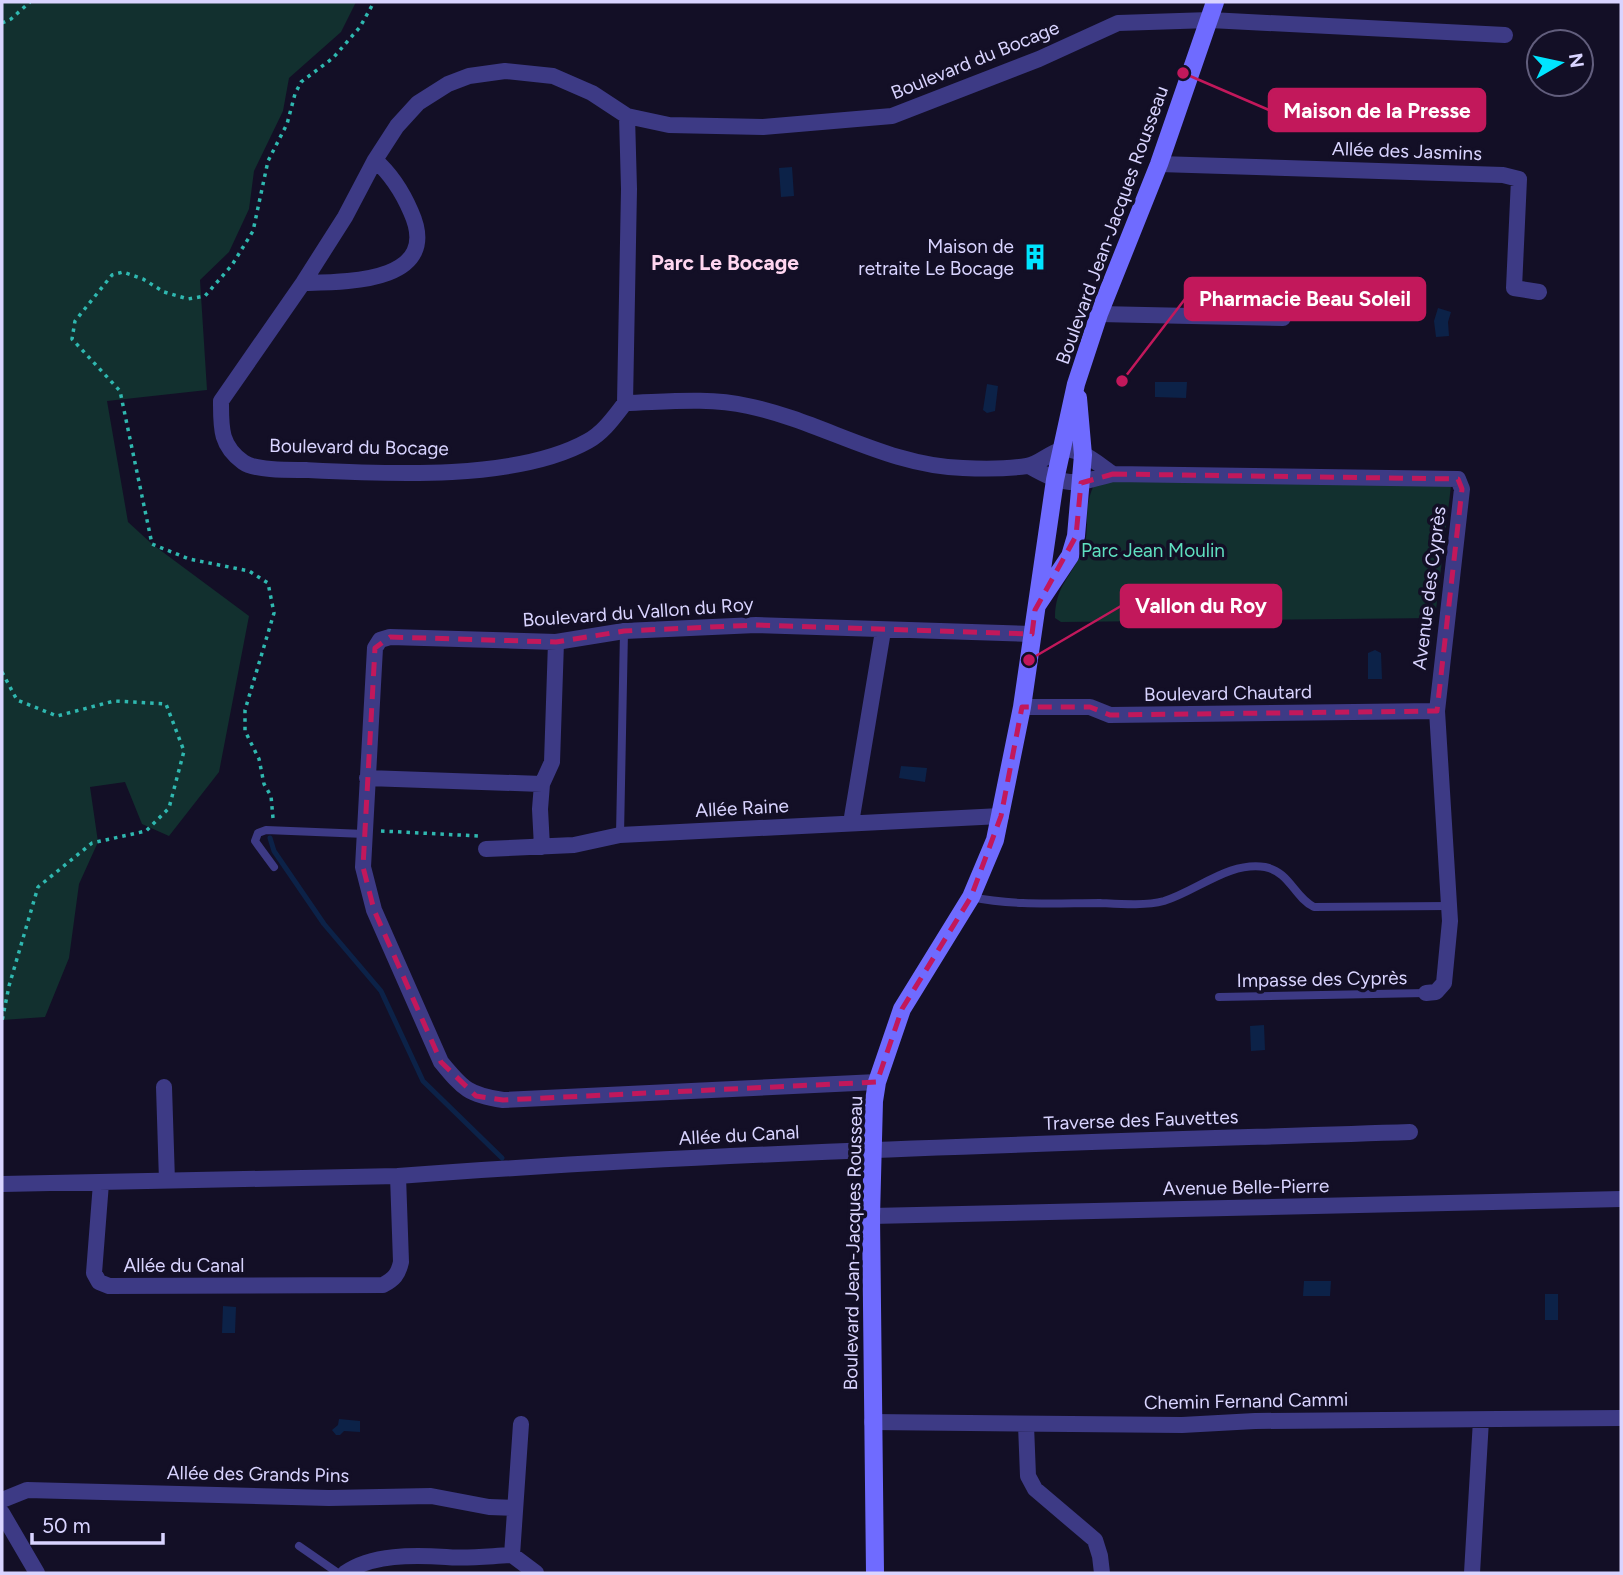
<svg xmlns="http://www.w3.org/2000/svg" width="1623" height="1575" font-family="Figtree,sans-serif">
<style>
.green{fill:#12302f}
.water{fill:#0c2248}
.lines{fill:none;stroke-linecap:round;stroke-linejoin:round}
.stream{stroke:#0c2248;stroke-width:5}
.path{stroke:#2fb8b0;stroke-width:3.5;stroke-dasharray:3.5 5;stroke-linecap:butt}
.lane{stroke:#3d3a85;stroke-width:8}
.street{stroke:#3d3a85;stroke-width:16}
.secondary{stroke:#6f6bff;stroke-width:18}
.marked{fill:none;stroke:#c2185b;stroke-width:5;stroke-dasharray:14 9;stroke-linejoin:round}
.labels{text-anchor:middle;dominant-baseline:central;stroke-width:7;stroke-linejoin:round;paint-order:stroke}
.street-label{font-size:19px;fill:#d9d4ff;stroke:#130f26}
.poi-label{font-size:19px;fill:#d9d4ff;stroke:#130f26;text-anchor:end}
.park-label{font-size:19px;fill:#5fe0c0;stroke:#130f26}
.neighbourhood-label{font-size:21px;font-weight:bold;fill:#ffd6f0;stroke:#130f26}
.leader{fill:none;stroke:#c2185b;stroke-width:2.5}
.callout-dot{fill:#c2185b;stroke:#130f26;stroke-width:2.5}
.callout{fill:#c2185b;stroke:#c2185b;stroke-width:2.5}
.callout-label{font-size:21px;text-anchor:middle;font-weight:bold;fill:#fff}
</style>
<rect width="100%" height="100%" fill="#130f26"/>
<path class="green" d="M 2,2 L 356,2 L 341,32 L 289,78 L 283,111 L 254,171 L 249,209 L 229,252 L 200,280 L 207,390 L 107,401 L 128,522 L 152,544 L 249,616 L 219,772 L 169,836 L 142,824 L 125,782 L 90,787 L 98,842 L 79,884 L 69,958 L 45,1017 L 2,1020 Z
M 1111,481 L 1451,486 L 1435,618 L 1061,622 L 1055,618 C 1055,585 1072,577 1083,549 C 1091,529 1082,510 1094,485 Z"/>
<path class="water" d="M 792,167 L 794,196 L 781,197 L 779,168 Z
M 1438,308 L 1451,312 L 1448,322 L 1449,336 L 1436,337 L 1434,321 Z
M 1155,382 L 1187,382 L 1186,398 L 1155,397 Z
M 987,384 L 998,386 L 995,411 L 987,413 L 983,410 Z
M 1375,650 L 1381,653 L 1382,679 L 1368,679 L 1368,653 Z
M 901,766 L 927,768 L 925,782 L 899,778 Z
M 1264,1025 L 1265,1050 L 1251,1051 L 1250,1026 Z
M 1304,1281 L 1331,1281 L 1330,1296 L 1303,1296 Z
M 1545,1294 L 1558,1294 L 1558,1320 L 1545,1320 Z
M 223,1306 L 236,1307 L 235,1333 L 222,1333 Z
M 339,1419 L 360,1421 L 360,1432 L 344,1431 L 340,1435 L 336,1435 L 332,1430 L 338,1425 Z"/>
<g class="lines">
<path class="stream" d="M 270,838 L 274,851 L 324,924 L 381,991 L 423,1081 L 502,1158"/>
<path class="path" d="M 2,23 L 11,19 L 30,2
M 2,672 L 17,700 L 57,716 L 114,701 L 166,704 L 184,751 L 169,808 L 146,831 L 92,843 L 38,887 L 9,986 L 2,1021
M 273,818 L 271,796 L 264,784 L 259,759 L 245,731 L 245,710 L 274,613 L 268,583 L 249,571 L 189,559 L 152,544 L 120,391 L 72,339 L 75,321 L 112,275 L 123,272 L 143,279 L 164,292 L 188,299 L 205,296 L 232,265 L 253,231 L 268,161 L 287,124 L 295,94 L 301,82 L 333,58 L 360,27 L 374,2
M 381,831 L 479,836"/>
<path class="lane" d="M 620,835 L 624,631
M 274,867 L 255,841 L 258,833 L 266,830 L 365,834
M 971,897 C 1014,906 1057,903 1100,903 C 1120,904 1145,906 1164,901 C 1197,891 1229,861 1265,867 C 1290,872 1294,897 1314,907 L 1448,906
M 1219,997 L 1426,993
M 299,1546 L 338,1573"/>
<path class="street" d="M 1159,164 L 1503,175 L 1519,179 L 1514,288 L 1539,292
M 303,283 C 346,282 443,283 411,212 C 402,191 392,175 375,160
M 1099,314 L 1283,318
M 625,403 L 629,189 L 627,116
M 1029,466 C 1066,487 1073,485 1113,474 L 1458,479 L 1462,489 L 1437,711 L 1450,921 L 1444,983 L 1436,992 L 1426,993
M 1113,474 C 1099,465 1079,446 1061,450 C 1049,453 1039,464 1027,466 C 1007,469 983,469 963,468 C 887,466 821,421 748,406 C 708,397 665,402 625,403 C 614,417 604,432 588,441 C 517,481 386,474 306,470 C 291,470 255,471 243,462 C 220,445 221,428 221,401 L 303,283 L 345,217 L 375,160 L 397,126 L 418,103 L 448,84 L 469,76 L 505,71 L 553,76 L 592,93 L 627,116 L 669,125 L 763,127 L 892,116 L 1039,59 L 1118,23 L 1210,20 L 1505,35
M 1022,707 L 1090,707 L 1110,715 L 1437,711
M 367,778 L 542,784
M 851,823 L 883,631
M 542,847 L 540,809 L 542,784 L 552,762 L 556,642
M 486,849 L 574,845 L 620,835 L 1001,816
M 877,1082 L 503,1100 C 469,1095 463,1089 441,1062 L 374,910 L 363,867 L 375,648 L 380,640 L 390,637 L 556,642 L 624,631 L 756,625 L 1032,634
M 164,1087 L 167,1181
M 398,1176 C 735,1151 1073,1143 1410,1132
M 2,1184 L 398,1176 L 401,1262 C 398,1275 394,1279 383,1285 L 109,1286 L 99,1282 L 94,1273 L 101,1183
M 871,1216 L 1621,1199
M 872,1422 L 1182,1425 L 1255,1421 L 1621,1418
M 1026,1425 L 1028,1476 L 1035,1489 L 1095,1540 L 1100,1556 L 1102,1573
M 2,1500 L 27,1490 L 329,1498 L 431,1496 L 489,1507 L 514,1508
M 2,1513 L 37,1573
M 512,1555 L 521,1424
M 345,1573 C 372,1554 414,1555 446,1557 C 467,1559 490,1556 512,1555 L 536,1573
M 1472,1573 L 1481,1420"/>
<path class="secondary" d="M 1038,604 L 1070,556 L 1076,536 L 1083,455 L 1078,398
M 875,1573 L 871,1216 L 874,1101 L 877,1082 L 902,1009 L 971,897 L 995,840 L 1022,707 L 1055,480 L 1076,384 L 1099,314 L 1159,164 L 1215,2"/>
</g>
<path class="marked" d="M 1113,474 L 1458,479 L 1462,489 L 1437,711 L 1110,715 L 1090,707 L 1022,707 L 1001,816 L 971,897 L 902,1009 L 877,1082 L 503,1100 L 476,1096 L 441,1062 L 374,910 L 363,867 L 375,648 L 390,637 L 556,642 L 624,631 L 756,625 L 1032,634 L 1035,610 L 1076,536 L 1081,483 Z"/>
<defs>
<g id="building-bare" transform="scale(2.1)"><path d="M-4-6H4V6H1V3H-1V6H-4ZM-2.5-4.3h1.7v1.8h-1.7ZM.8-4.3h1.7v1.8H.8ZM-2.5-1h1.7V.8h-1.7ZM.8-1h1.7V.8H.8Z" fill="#00e5ff" stroke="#130f26" stroke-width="2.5" paint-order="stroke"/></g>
</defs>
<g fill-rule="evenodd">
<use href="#building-bare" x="1035" y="257"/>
</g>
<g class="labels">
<g class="street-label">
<text transform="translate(975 60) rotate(-22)">Boulevard du Bocage</text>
<text transform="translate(1407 151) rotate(2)">Allée des Jasmins</text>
<text transform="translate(1112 225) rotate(-70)">Boulevard Jean-Jacques Rousseau</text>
<text transform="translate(359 447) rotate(1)">Boulevard du Bocage</text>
<text transform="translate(1429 588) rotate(-83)">Avenue des Cyprès</text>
<text transform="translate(638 612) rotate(-4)">Boulevard du Vallon du Roy</text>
<text transform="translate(1228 693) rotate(-1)">Boulevard Chautard</text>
<text transform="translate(742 808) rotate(-3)">Allée Raine</text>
<text transform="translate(1322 979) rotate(-1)">Impasse des Cyprès</text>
<text transform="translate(1141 1120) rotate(-2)">Traverse des Fauvettes</text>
<text transform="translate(739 1135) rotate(-3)">Allée du Canal</text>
<text transform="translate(1246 1187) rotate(-1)">Avenue Belle-Pierre</text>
<text transform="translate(853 1243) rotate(-89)">Boulevard Jean-Jacques Rousseau</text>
<text x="184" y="1265">Allée du Canal</text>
<text transform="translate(1246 1401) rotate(-1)">Chemin Fernand Cammi</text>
<text transform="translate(258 1474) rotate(1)">Allée des Grands Pins</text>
</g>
<g class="poi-label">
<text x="1014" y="246">Maison de<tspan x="1014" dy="22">retraite Le Bocage</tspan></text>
</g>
<g class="park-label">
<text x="1153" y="550">Parc Jean Moulin</text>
</g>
<g class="neighbourhood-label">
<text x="725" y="262">Parc Le Bocage</text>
</g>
</g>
<path class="leader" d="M1183 73L1269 110M1122 381L1185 299M1029 660L1121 606"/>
<g class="callout-dot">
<circle cx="1183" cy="73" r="7"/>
<circle cx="1122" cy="381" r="7"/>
<circle cx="1029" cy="660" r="7"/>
</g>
<g class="callout">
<rect x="1269" y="89" width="216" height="42" rx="7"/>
<rect x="1185" y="278" width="240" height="42" rx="7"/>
<rect x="1121" y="585" width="160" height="42" rx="7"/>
</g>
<g class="callout-label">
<text x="1377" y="118">Maison de la Presse</text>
<text x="1305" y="306">Pharmacie Beau Soleil</text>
<text x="1201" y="613">Vallon du Roy</text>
</g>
<rect width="1623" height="1575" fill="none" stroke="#d9d4ff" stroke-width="7"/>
<g transform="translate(1560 63) rotate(81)"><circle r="33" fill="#130f26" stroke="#625e7d" stroke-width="2"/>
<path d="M0-5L12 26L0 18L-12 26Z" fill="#00e5ff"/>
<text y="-10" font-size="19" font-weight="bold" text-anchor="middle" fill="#d9d4ff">N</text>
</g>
<path d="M32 1533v10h131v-10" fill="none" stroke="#d9d4ff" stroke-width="3.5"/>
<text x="42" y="1533" font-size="21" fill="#d9d4ff" stroke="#130f26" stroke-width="5" paint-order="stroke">50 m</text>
</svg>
